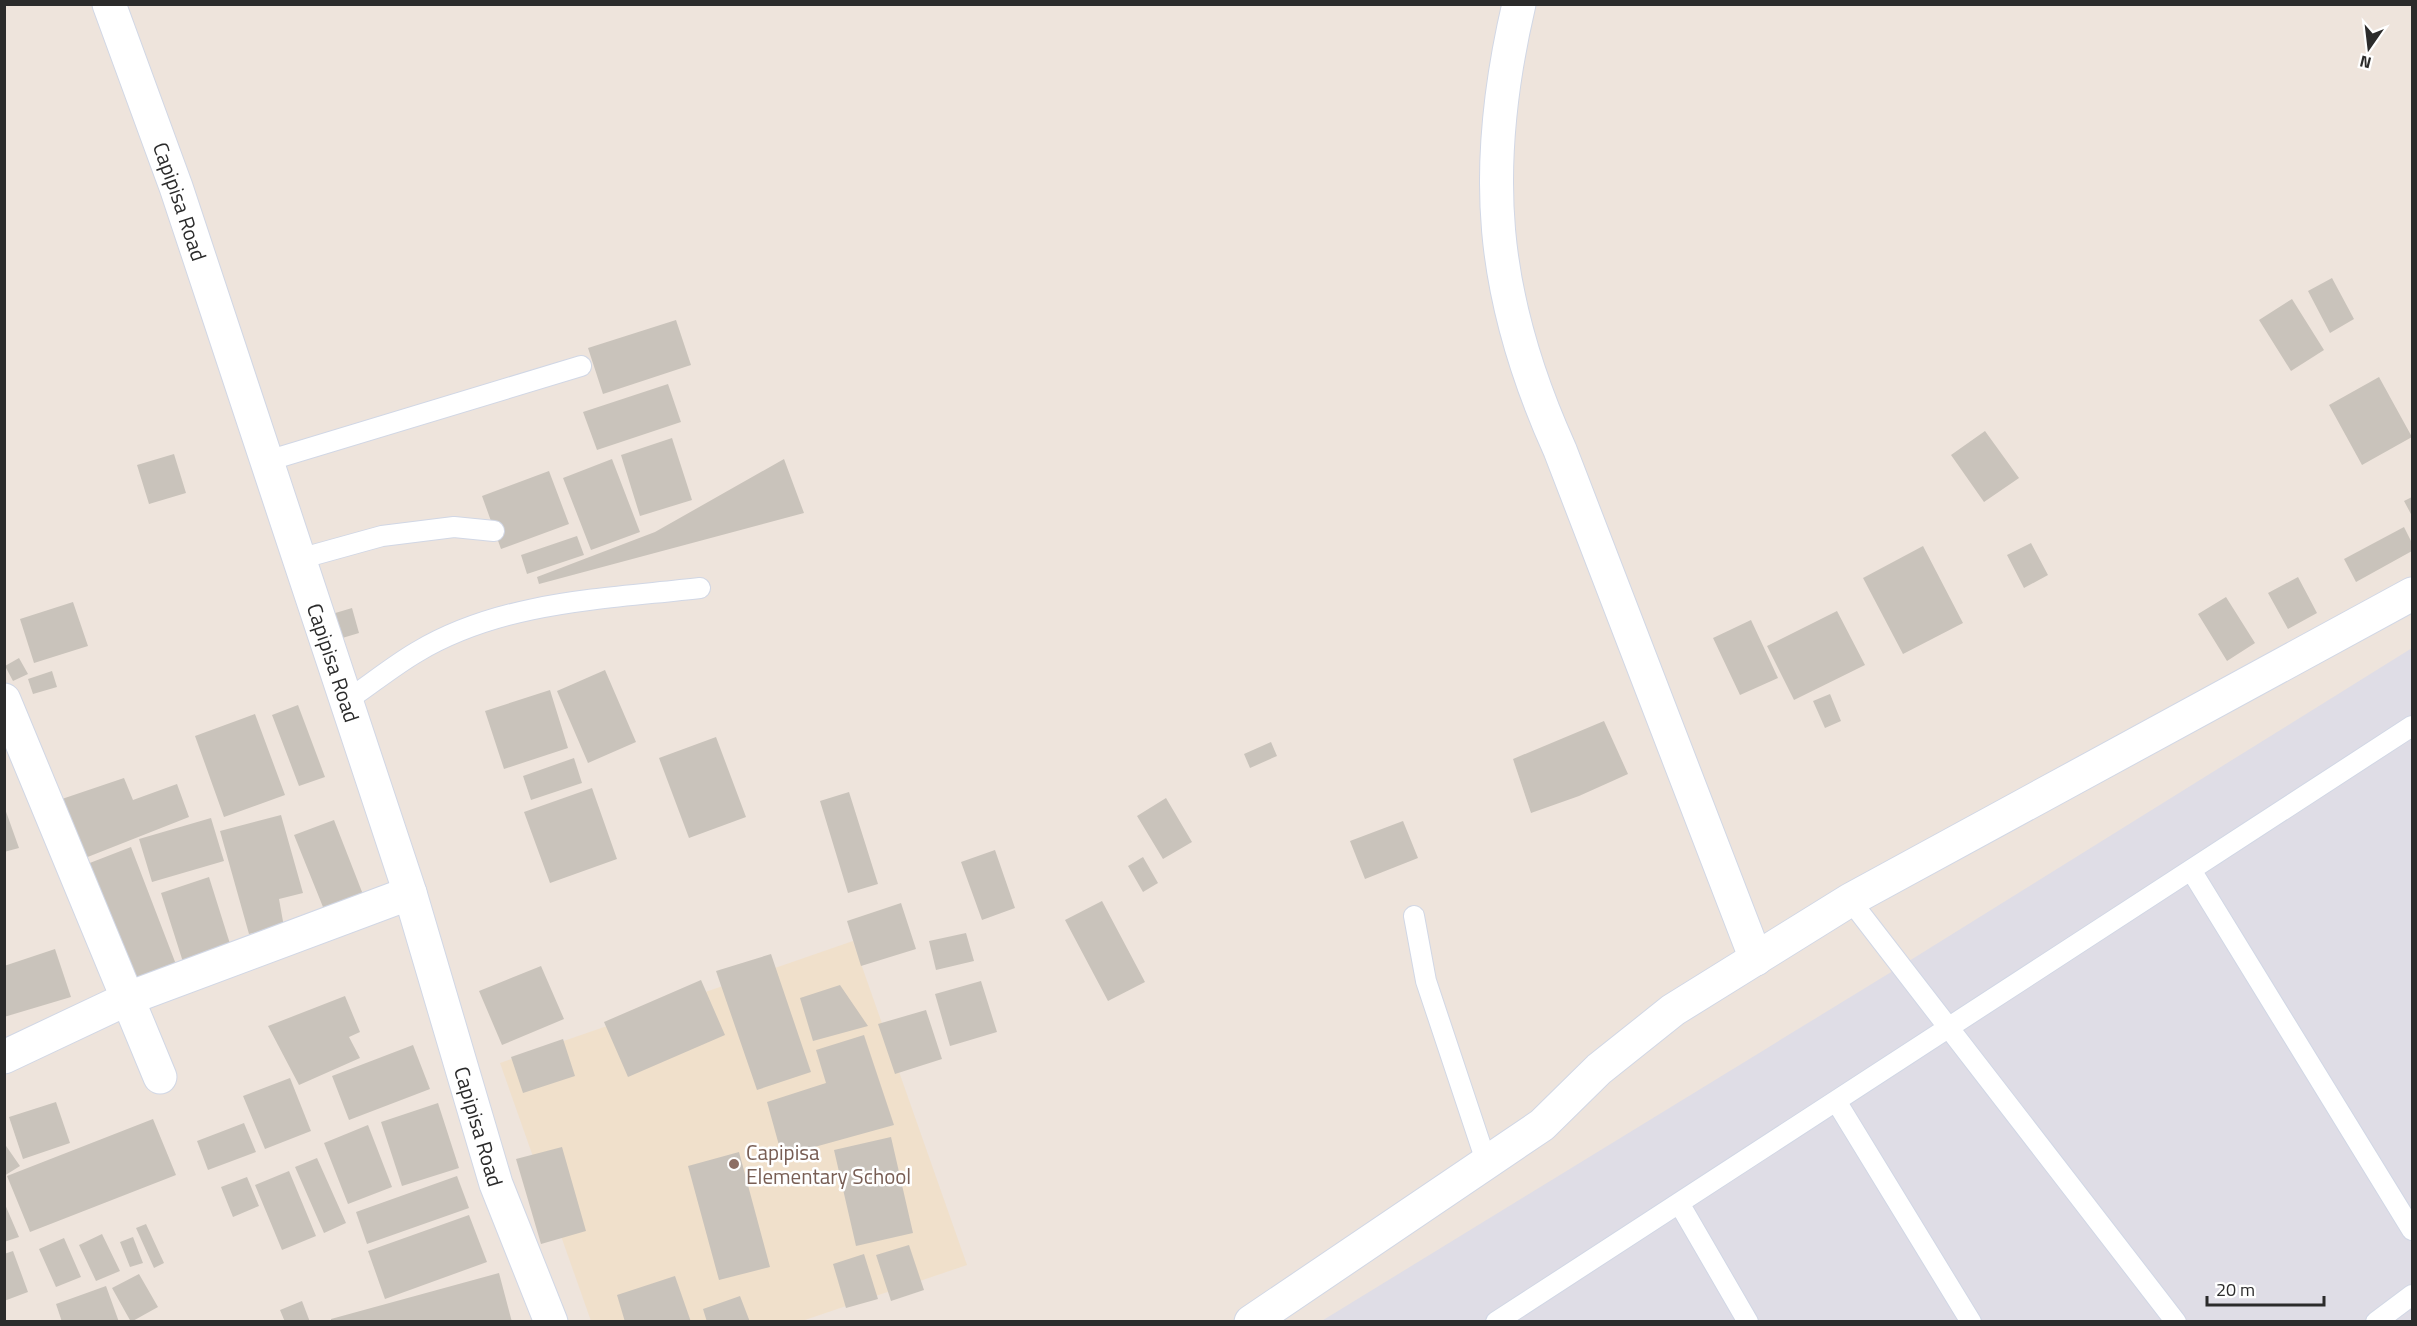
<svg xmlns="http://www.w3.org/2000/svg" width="2417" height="1326" font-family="'Titillium Web',sans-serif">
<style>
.industrial{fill:#dfdde6}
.education{fill:#f0e0cb}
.building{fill:#c9c3bb}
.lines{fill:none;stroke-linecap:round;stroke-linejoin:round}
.lane-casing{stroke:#d1d7e5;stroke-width:22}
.street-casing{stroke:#d1d7e5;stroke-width:35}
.secondary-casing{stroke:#d1d7e5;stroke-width:35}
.lane{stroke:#fff;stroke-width:20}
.street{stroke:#fff;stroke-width:33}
.secondary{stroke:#fff;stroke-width:33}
.education-dot{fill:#8d6e63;stroke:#fff;stroke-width:2}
.labels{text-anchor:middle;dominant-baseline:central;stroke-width:5;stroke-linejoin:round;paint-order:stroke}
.street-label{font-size:21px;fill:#2b2b2b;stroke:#fff}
.education-label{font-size:21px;fill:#785e54;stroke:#fff;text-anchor:start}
</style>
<rect width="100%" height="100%" fill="#eee4dc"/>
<path class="industrial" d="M 2412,648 L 2412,1321 L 1320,1322 L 1901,966 Z"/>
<path class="education" d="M 853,941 L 967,1265 L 802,1321 L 591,1321 L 500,1063 Z"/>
<path class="building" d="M 2332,278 L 2354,319 L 2330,333 L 2308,291 Z
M 2292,299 L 2324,350 L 2291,371 L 2259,320 Z
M 676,320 L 691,365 L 603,394 L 588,348 Z
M 2379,377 L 2412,437 L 2362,465 L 2329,405 Z
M 668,384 L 681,422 L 597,450 L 583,412 Z
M 1985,431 L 2019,478 L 1984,502 L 1951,455 Z
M 672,438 L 692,500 L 640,516 L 621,455 Z
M 174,454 L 186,493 L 149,504 L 137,465 Z
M 612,459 L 640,532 L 591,550 L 563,478 Z
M 784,459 L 804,513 L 539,584 L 537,577 L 655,532 Z
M 549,471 L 569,524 L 501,549 L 482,496 Z
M 2412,497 L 2412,516 L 2404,501 Z
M 2404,527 L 2412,543 L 2412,551 L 2356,582 L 2344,559 Z
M 577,536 L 584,555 L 527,574 L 521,555 Z
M 2031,543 L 2048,575 L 2024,588 L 2007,555 Z
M 1923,546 L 1963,623 L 1903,654 L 1863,578 Z
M 2298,577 L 2317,613 L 2288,629 L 2268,593 Z
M 2226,597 L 2255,643 L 2227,661 L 2198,614 Z
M 73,602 L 88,646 L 34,663 L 20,619 Z
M 352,608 L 359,633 L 339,639 L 332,614 Z
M 1837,611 L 1865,665 L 1794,700 L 1767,646 Z
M 1751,620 L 1778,678 L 1740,695 L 1713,638 Z
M 19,658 L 28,674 L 13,681 L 5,666 Z
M 605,670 L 636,742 L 588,763 L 557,691 Z
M 52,671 L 57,687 L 33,694 L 28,679 Z
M 550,690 L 568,748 L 504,769 L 485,711 Z
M 1830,694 L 1841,721 L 1825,728 L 1813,701 Z
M 298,705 L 325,777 L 299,786 L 272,715 Z
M 255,714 L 285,795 L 224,817 L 195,736 Z
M 1604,721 L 1628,774 L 1579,796 L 1531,813 L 1513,759 Z
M 716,737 L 746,817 L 689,838 L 659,758 Z
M 1271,742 L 1277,756 L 1250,768 L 1244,754 Z
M 574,758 L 582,783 L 531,800 L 523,776 Z
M 124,778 L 133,800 L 177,784 L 189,817 L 80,860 L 56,801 Z
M 592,788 L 617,859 L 550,883 L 524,812 Z
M 849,792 L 878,884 L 848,893 L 820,801 Z
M 1166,798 L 1192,842 L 1163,859 L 1137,816 Z
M 4,806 L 19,848 L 4,852 Z
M 281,815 L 303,893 L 279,899 L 284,927 L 249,934 L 220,831 Z
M 211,818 L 224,861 L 152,882 L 139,839 Z
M 334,820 L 364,897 L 325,912 L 294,835 Z
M 1403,821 L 1418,858 L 1365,879 L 1350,841 Z
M 131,847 L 177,967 L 127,985 L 82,866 Z
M 995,850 L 1015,908 L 982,920 L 961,862 Z
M 1143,857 L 1158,883 L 1143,892 L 1128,866 Z
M 209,877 L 231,947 L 183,962 L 161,893 Z
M 1102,901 L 1145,982 L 1108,1001 L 1065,920 Z
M 901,903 L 916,949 L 861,966 L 847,921 Z
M 966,933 L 974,961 L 936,970 L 929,941 Z
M 55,949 L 71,997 L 4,1017 L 4,966 Z
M 771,954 L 811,1072 L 757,1090 L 716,971 Z
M 541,966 L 564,1019 L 502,1045 L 479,991 Z
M 701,980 L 725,1035 L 628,1077 L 604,1022 Z
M 981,981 L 997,1032 L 950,1046 L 935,994 Z
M 840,985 L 868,1026 L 813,1041 L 800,998 Z
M 345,996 L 360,1032 L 349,1037 L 360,1058 L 299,1085 L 268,1026 Z
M 926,1010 L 942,1059 L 895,1074 L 878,1024 Z
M 864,1035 L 894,1125 L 782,1156 L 767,1102 L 826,1083 L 816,1050 Z
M 563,1039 L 575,1076 L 523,1093 L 511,1057 Z
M 413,1045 L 430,1089 L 349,1120 L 332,1076 Z
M 290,1078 L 311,1131 L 265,1149 L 243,1096 Z
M 56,1102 L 70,1143 L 23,1159 L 9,1117 Z
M 438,1103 L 459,1168 L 402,1186 L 381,1122 Z
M 153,1119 L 176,1175 L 30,1232 L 7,1176 Z
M 244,1123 L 256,1152 L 208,1170 L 197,1141 Z
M 368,1125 L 392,1187 L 348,1204 L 324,1143 Z
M 891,1137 L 913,1233 L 856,1246 L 834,1150 Z
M 4,1143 L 20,1166 L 4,1176 Z
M 562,1147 L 586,1231 L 541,1244 L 516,1159 Z
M 739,1152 L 770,1267 L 719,1280 L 688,1166 Z
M 317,1158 L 346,1223 L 324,1233 L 295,1167 Z
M 289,1171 L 316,1236 L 282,1250 L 255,1185 Z
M 457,1176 L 469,1208 L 367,1244 L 356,1212 Z
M 247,1177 L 259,1206 L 233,1217 L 221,1187 Z
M 4,1202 L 19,1237 L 4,1242 Z
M 469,1215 L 487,1262 L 385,1299 L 368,1251 Z
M 146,1224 L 164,1263 L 154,1268 L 136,1228 Z
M 102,1234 L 120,1271 L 96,1281 L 79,1245 Z
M 133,1237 L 143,1263 L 130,1267 L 120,1242 Z
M 64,1238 L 81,1277 L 56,1287 L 39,1249 Z
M 909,1245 L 924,1290 L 891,1301 L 876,1255 Z
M 13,1251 L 28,1292 L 4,1301 L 4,1254 Z
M 864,1254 L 878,1299 L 846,1308 L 833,1264 Z
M 499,1273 L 512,1322 L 331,1322 L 331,1319 Z
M 139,1274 L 158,1307 L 131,1322 L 112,1288 Z
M 675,1276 L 691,1322 L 625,1322 L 617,1295 Z
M 106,1286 L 119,1322 L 62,1322 L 56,1304 Z
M 740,1296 L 750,1322 L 707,1322 L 703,1309 Z
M 302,1301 L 310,1322 L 285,1322 L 280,1310 Z"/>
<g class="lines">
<g class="lane-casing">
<path id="lane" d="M 267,461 L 581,366
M 299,559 L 382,536 L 454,527 L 494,531
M 346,701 C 370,685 393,666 417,652 C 502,601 605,599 700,588
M 2191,870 L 2412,1230
M 1850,900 L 2176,1322
M 1414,916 L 1426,981 L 1486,1161
M 1836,1101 L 1971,1322
M 1679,1203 L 1748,1322
M 1496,1322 L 2412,726
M 2376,1322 L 2412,1295"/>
</g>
<g class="street-casing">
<g id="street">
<path id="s1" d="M 109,4 L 176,187 L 410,893 L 496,1184 L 551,1322"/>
<path d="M 4,700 L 160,1077"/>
<path d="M 4,1057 L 129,998 L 410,893"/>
<path d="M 1251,1322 L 1542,1125 L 1599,1069 L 1673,1010 L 1850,900 L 2412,594"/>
</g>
</g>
<g class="secondary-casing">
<path id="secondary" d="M 1519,4 C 1480,170 1490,295 1560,450 L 1756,959"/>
</g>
<use href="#lane" class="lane"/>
<use href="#street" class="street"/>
<use href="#secondary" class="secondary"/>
</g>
<circle class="education-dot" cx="734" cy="1164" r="6"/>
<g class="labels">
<g class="street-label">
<text stroke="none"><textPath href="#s1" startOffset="210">Capipisa Road</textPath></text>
<text stroke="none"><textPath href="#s1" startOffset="696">Capipisa Road</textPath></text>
<text stroke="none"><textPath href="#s1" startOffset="1182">Capipisa Road</textPath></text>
</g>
<g class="education-label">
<text x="746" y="1152">Capipisa<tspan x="746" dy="24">Elementary School</tspan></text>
</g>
</g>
<rect width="2417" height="1326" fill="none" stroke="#2b2b2b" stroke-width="12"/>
<g transform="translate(2369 48) rotate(194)" stroke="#ffffff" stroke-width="4.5" paint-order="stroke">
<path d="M0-4.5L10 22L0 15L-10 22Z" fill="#2b2b2b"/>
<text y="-9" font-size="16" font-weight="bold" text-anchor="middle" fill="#2b2b2b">N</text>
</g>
<path d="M2207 1296v9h117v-9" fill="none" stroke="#2b2b2b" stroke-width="3"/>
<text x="2216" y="1296" font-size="18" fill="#2b2b2b" stroke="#ffffff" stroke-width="4.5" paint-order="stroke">20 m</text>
</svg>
